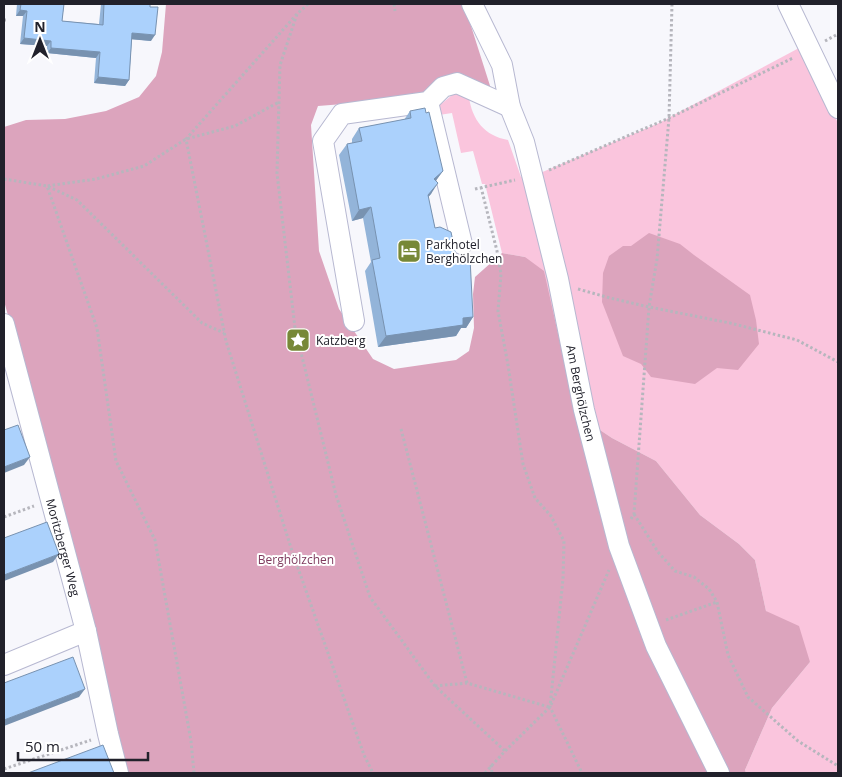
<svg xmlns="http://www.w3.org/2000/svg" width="842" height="777" font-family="'Open Sans',sans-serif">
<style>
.green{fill:#fac5dd}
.forest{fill:#dca4bd}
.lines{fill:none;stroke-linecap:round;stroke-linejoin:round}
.minor-casing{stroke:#b7b8d1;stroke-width:22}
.path{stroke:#b6b6bd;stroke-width:3;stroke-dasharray:2.5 2.5;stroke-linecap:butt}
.minor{stroke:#fff;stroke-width:20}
.wall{fill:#93b4d9}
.shaded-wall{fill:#7892b0}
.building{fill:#abd1fc;stroke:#7892b0}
.labels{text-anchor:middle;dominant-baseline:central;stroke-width:4;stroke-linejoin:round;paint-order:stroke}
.poi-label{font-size:12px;fill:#21212b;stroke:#fff;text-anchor:start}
.street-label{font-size:12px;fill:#21212b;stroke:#fff}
.park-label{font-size:12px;fill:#7f3b5e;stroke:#fff}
</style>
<rect width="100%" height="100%" fill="#f7f7fc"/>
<path class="green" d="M 799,48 L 818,82 L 838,123 L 838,773 L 746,773 L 745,770 L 772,708 L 810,662 L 766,611 L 755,560 L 739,544 L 700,515 L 656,461 L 612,438 L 576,414 L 525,257 L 502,253 L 485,184 L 482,184 L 473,151 L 461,153 L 452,113 L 439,115 L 440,105 L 457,91 L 469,97 C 472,120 485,136 508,140 L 521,177 L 533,176 L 659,123 Z"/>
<path class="forest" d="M 166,4 L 464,4 L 492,92 L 455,75 L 423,92 L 381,101 L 318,106 L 311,125 L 319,251 L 339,309 L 373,359 L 394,369 L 456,360 L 469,351 L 474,328 L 473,294 L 475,277 L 502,253 L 525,257 L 544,271 L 576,414 L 612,438 L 656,461 L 700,515 L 739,544 L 755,560 L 766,611 L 799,626 L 810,662 L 772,708 L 745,770 L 746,773 L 125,773 L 58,496 L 4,301 L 4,127 L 26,120 L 65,119 L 106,111 L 139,97 L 156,76 L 162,52 Z
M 649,233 L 680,244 L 694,255 L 750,295 L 756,320 L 759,344 L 738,370 L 717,368 L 695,384 L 651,377 L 641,364 L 623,356 L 602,302 L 603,273 L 609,256 L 623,246 L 631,246 Z"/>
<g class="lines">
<g class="minor-casing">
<g id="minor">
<path id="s1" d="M 472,4 L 502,65 L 510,107 L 524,142 L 558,279 L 584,410 L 619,546 L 656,646 L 719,773"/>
<path d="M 788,4 L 838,108"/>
<path d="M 428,102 L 462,244"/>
<path d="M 354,321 L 323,141 L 342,114 L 428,102 L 443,87 L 457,83 L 510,107"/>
<path id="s2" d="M 4,324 L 86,631 L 108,734 L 118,773"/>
<path d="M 4,665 L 86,631"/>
</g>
</g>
<path class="path" d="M 308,4 L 297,14 L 280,65 L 277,173 L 295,328 L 336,495 L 370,597 L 435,686 L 505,751
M 394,4 L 395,11
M 297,14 L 186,139 L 226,341 L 292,551 L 364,755 L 373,773
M 4,20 L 6,20
M 825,41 L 838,34
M 549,170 L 669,118 L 793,58
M 4,179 L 47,186 L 77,200 L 202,323 L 224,333
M 481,187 L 497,251 L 501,274 L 498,311 L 508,365 L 523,464 L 535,498 L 551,516 L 564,541 L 563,579 L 550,707 L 582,773
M 475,189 L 515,180
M 578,289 L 610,298 L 649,307 L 730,323 L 797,340 L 838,362
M 401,429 L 467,683
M 634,514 L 658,552 L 675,571 L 694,577 L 709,589 L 717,602 L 728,655 L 748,697 L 798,741 L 838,766
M 4,517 L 34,506
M 631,519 L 634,514 L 649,307 L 657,259 L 669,118 L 672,4
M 666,620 L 717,602
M 435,686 L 467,683 L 549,707
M 491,765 L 492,773
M 4,769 L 91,740
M 194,773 L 191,741 L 155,540 L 116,461 L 97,328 L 47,186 L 96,179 L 144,166 L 186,139 L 235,126 L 279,102
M 485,773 L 505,751 L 550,707 L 609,570"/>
<use href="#minor" class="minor"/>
</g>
<path class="wall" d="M 17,4 L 64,4 L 62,21 L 99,24 L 101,4 L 150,4 L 151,41 L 132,39 L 129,80 L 125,86 L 94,83 L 96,58 L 47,53 L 47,46 L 20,44 L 23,16 L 16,16 Z
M 410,111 L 443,171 L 436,180 L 431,194 L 428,197 L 435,228 L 457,260 L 473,317 L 466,328 L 461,328 L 456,336 L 378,347 L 365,271 L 371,262 L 363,218 L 352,221 L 339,155 L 347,144 L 352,143 L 352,139 L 359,128 L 404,120 Z"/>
<path class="shaded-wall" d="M 20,10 L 27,11 L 23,16 L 16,16 Z
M 132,33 L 155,35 L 151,41 L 128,39 Z
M 24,38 L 51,41 L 47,46 L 20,44 Z
M 51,48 L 100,52 L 96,58 L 47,53 Z
M 98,77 L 129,80 L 125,86 L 94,83 Z
M 443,171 L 435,182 L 434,179 Z
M 438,183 L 431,194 L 420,206 L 428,195 Z
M 371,207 L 363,218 L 352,221 L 359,210 Z
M 473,317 L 466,328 L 461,328 L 456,336 L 378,347 L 386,336 L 463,318 Z
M 30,457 L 24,465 L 4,473 L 4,467 Z
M 59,554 L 53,562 L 4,581 L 4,575 Z
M 85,689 L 79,697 L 4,726 L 4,720 Z"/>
<path class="building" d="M 21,4 L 64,4 L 62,21 L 103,25 L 104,4 L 150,4 L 150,7 L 158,7 L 155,35 L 132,33 L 129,80 L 98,77 L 100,52 L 51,48 L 51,41 L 24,38 L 27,11 L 20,10 Z
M 425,108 L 426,113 L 429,112 L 443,171 L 434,179 L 438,183 L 428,195 L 435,228 L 440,227 L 451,232 L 457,260 L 470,258 L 473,317 L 463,318 L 463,325 L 386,336 L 372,260 L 380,258 L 371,207 L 359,210 L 347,144 L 362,141 L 359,128 L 411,118 L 410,111 Z
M 18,425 L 30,457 L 4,467 L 4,430 Z
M 47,522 L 59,554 L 4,575 L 4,538 Z
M 73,657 L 85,689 L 4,720 L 4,683 Z
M 103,745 L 114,773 L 28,773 Z"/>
<defs>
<g id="hotel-square" transform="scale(1.25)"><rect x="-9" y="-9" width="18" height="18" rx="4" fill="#778837" stroke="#fff"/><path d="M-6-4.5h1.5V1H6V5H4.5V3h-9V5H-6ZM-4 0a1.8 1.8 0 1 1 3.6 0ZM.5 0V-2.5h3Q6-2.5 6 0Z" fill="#fff"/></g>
<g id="sight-square" transform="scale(1.25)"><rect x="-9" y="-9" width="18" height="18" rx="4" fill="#778837" stroke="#fff"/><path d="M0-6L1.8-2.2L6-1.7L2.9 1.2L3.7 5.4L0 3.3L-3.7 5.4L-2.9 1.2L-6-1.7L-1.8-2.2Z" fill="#fff"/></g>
</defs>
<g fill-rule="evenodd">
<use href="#hotel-square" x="409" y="251"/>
<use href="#sight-square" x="298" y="340"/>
</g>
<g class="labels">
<g class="poi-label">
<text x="426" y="244">Parkhotel<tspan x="426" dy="14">Berghölzchen</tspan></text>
<text x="316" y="340">Katzberg</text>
</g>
<g class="street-label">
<text stroke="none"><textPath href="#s1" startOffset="406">Am Berghölzchen</textPath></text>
<text stroke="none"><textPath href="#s2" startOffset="231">Moritzberger Weg</textPath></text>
</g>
<g class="park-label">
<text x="296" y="559">Berghölzchen</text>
</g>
</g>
<rect width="842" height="777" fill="none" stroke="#21212b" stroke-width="10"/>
<g transform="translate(40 40)" stroke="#ffffff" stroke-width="4" paint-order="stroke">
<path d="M0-4L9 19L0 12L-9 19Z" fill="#21212b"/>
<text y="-8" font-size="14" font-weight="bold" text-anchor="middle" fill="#21212b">N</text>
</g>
<path d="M18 752v8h130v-8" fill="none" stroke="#21212b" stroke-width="2.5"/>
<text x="25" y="752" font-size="15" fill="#21212b" stroke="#ffffff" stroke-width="4" paint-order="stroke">50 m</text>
</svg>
